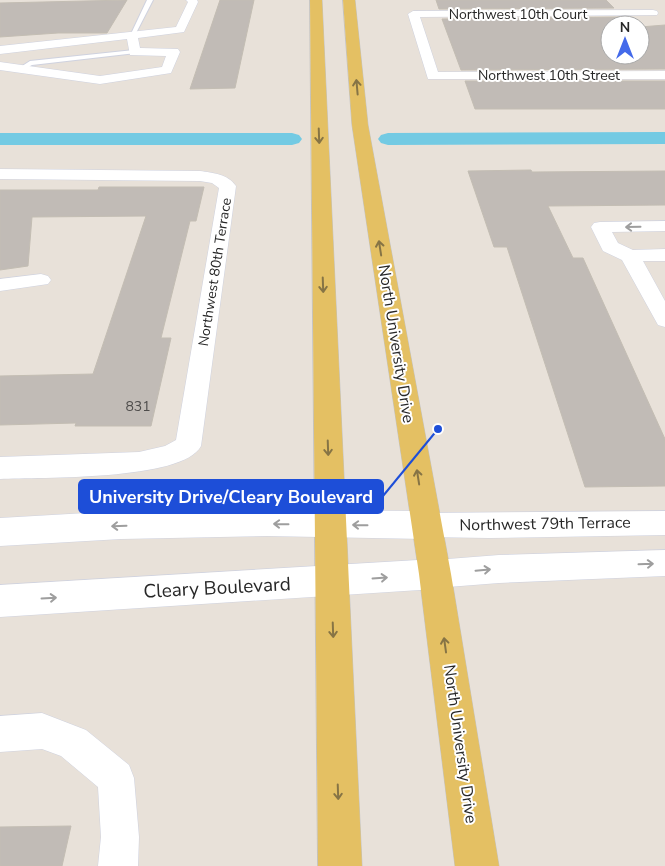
<svg xmlns="http://www.w3.org/2000/svg" width="665" height="866" font-family="'Nunito Sans',sans-serif">
<style>
.lines{fill:none;stroke-linecap:round;stroke-linejoin:round}
.canal{fill:#73cae3;fill-rule:evenodd}
.building{fill:#c1bbb6;stroke:#c3bdb3}
.service-casing{stroke:#cfd2df;stroke-width:2}
.minor-casing{stroke:#cfd2df;stroke-width:1}
.tertiary-casing{stroke:#cfd2df;stroke-width:1}
.primary-casing{stroke:#c3c3c3;stroke-width:1}
.service{fill:#fff;fill-rule:evenodd}
.minor{fill:#fff;fill-rule:evenodd}
.tertiary{fill:#fff;fill-rule:evenodd}
.primary{fill:#e4c063;fill-rule:evenodd}
.oneway{stroke:#867445}
.oneway2{stroke:#9e9e9e}
.labels{text-anchor:middle;dominant-baseline:central;stroke-width:4;stroke-linejoin:round;paint-order:stroke}
.far-street-label{font-size:14px;fill:#272727;stroke:#fff}
.number-label{font-size:14px;fill:#4e4c4b}
.street-label{font-size:16px;fill:#272727;stroke:#fff}
.near-street-label{font-size:19px;fill:#272727;stroke:#fff}
.leader{fill:none;stroke:#1d4ed8;stroke-width:2}
.callout-dot{fill:#1d4ed8;stroke:#fff;stroke-width:2}
.callout{fill:#1d4ed8;stroke:#1d4ed8;stroke-width:2}
.callout-label{font-size:18px;text-anchor:middle;font-weight:bold;fill:#fff}
</style>
<rect width="100%" height="100%" fill="#e8e1d9"/>
<g class="lines">
<path class="canal" d="M 665,132 L 665,144 L 388,145 L 381,143 L 378,139 L 381,135 L 388,133 Z
M 0,133 L 292,133 L 299,135 L 302,139 L 299,143 L 292,145 L 0,145 Z"/>
</g>
<path class="building" d="M 127,0 L 107,33 L 58,33 L 0,37 L 0,3 Z
M 220,0 L 254,0 L 235,88 L 190,89 Z
M 436,0 L 606,0 L 614,8 L 439,9 Z
M 622,17 L 629,25 L 610,25 L 610,55 L 640,55 L 640,27 L 665,25 L 665,69 L 461,70 L 442,19 Z
M 465,81 L 665,81 L 665,109 L 475,109 Z
M 531,170 L 532,172 L 665,171 L 665,205 L 548,206 L 573,258 L 583,258 L 665,439 L 665,486 L 585,487 L 507,247 L 494,247 L 468,171 Z
M 99,187 L 204,187 L 196,221 L 190,221 L 161,338 L 171,338 L 151,426 L 75,426 L 76,423 L 0,425 L 0,376 L 93,374 L 146,216 L 32,217 L 28,266 L 0,270 L 0,190 L 98,190 Z
M 71,826 L 62,866 L 0,866 L 0,827 Z"/>
<g class="lines">
<g class="service-casing">
<path id="service" d="M 147,0 L 153,0 L 135,35 L 130,36 Z
M 134,50 L 136,53 L 32,65 L 21,71 L 16,70 L 30,61 Z"/>
</g>
<g class="minor-casing">
<path id="minor" d="M 186,0 L 197,0 L 198,2 L 184,32 L 138,38 L 140,48 L 178,49 L 180,52 L 171,73 L 100,84 L 0,70 L 0,62 L 100,76 L 162,67 L 166,56 L 130,55 L 127,39 L 0,54 L 0,46 L 176,27 L 188,2 Z
M 653,10 L 657,11 L 658,13 L 657,15 L 420,17 L 438,72 L 665,71 L 665,79 L 428,79 L 408,14 L 413,11 Z
M 0,169 L 200,171 C 213,173 228,174 236,186 L 201,446 C 183,481 39,477 0,479 L 0,457 L 139,452 L 165,446 L 176,440 L 219,188 L 212,183 L 200,181 L 0,179 Z
M 665,221 L 665,231 L 612,232 L 618,243 L 633,250 L 665,249 L 665,261 L 643,261 L 665,301 L 665,327 L 658,325 L 622,260 L 603,251 L 591,227 L 594,223 L 600,222 Z
M 41,274 L 48,276 L 51,280 L 48,284 L 0,291 L 0,279 Z
M 665,511 L 665,535 L 489,538 L 425,537 L 415,534 L 411,525 L 415,516 L 425,513 Z
M 665,550 L 665,576 L 499,583 L 435,588 L 424,584 L 420,574 L 424,564 L 435,560 L 499,555 Z
M 42,713 L 86,730 L 129,765 L 134,778 L 139,837 L 138,866 L 98,866 L 101,837 L 98,787 L 61,756 L 42,749 L 0,752 L 0,716 Z"/>
</g>
<g class="tertiary-casing">
<path id="tertiary" d="M 267,510 L 425,511 L 436,515 L 440,525 L 436,535 L 425,539 L 267,536 L 121,539 L 0,546 L 0,518 L 121,511 Z
M 435,559 L 447,563 L 451,574 L 447,585 L 435,589 L 0,617 L 0,585 Z"/>
</g>
<g class="primary-casing">
<path id="primary" d="M 310,0 L 322,0 L 362,866 L 318,866 Z
M 343,0 L 355,0 L 368,125 L 451,574 L 499,866 L 455,866 L 419,574 L 352,125 Z"/>
</g>
<use href="#service" class="service"/>
<use href="#minor" class="minor"/>
<use href="#tertiary" class="tertiary"/>
<use href="#primary" class="primary"/>
</g>
<defs><path id="oneway-shaft" d="M-6 0H5M1.5-3L5.5 0L1.5 3" fill="none" stroke-width="1.6" stroke-linecap="round" stroke-linejoin="round" transform="scale(1.25)"/></defs>
<g class="oneway">
<use href="#oneway-shaft" transform="translate(357 87) rotate(-95)"/>
<use href="#oneway-shaft" transform="translate(319 136) rotate(88)"/>
<use href="#oneway-shaft" transform="translate(380 248) rotate(-99)"/>
<use href="#oneway-shaft" transform="translate(323 285) rotate(88)"/>
<use href="#oneway-shaft" transform="translate(328 448) rotate(88)"/>
<use href="#oneway-shaft" transform="translate(418 477) rotate(-99)"/>
<use href="#oneway-shaft" transform="translate(333 630) rotate(88)"/>
<use href="#oneway-shaft" transform="translate(445 645) rotate(-98)"/>
<use href="#oneway-shaft" transform="translate(338 792) rotate(88)"/>
</g>
<g class="oneway2">
<use href="#oneway-shaft" transform="translate(633 227) rotate(179)"/>
<use href="#oneway-shaft" transform="translate(281 524) rotate(-179)"/>
<use href="#oneway-shaft" transform="translate(360 525) rotate(-179)"/>
<use href="#oneway-shaft" transform="translate(119 526) rotate(178)"/>
<use href="#oneway-shaft" transform="translate(646 564) rotate(-2)"/>
<use href="#oneway-shaft" transform="translate(483 570) rotate(-5)"/>
<use href="#oneway-shaft" transform="translate(380 578) rotate(-4)"/>
<use href="#oneway-shaft" transform="translate(49 598) rotate(-3)"/>
</g>
<g class="labels">
<g class="far-street-label">
<text x="518" y="14">Northwest 10th Court</text>
<text x="549" y="75">Northwest 10th Street</text>
<text transform="translate(215 272) rotate(-81)">Northwest 80th Terrace</text>
</g>
<g class="number-label">
<text x="138" y="406">831</text>
</g>
<g class="street-label">
<text transform="translate(396 344) rotate(81)">North University Drive</text>
<text transform="translate(545 524) rotate(-1)">Northwest 79th Terrace</text>
<text transform="translate(460 744) rotate(82)">North University Drive</text>
</g>
<g class="near-street-label">
<text transform="translate(217 588) rotate(-3)">Cleary Boulevard</text>
</g>
</g>
<path class="leader" d="M438 429L383 496"/>
<circle class="callout-dot" cx="438" cy="429" r="5"/>
<rect class="callout" x="79" y="480" width="304" height="33" rx="5"/>
<g class="callout-label">
<text x="231" y="503">University Drive/Cleary Boulevard</text>
</g>
<g transform="translate(625 40)"><circle r="24" fill="#ffffff" stroke="#a9a9a9"/>
<path d="M0-4L9 19L0 12L-9 19Z" fill="#446aea"/>
<text y="-8" font-size="14" font-weight="bold" text-anchor="middle" fill="#272727">N</text>
</g>
</svg>
